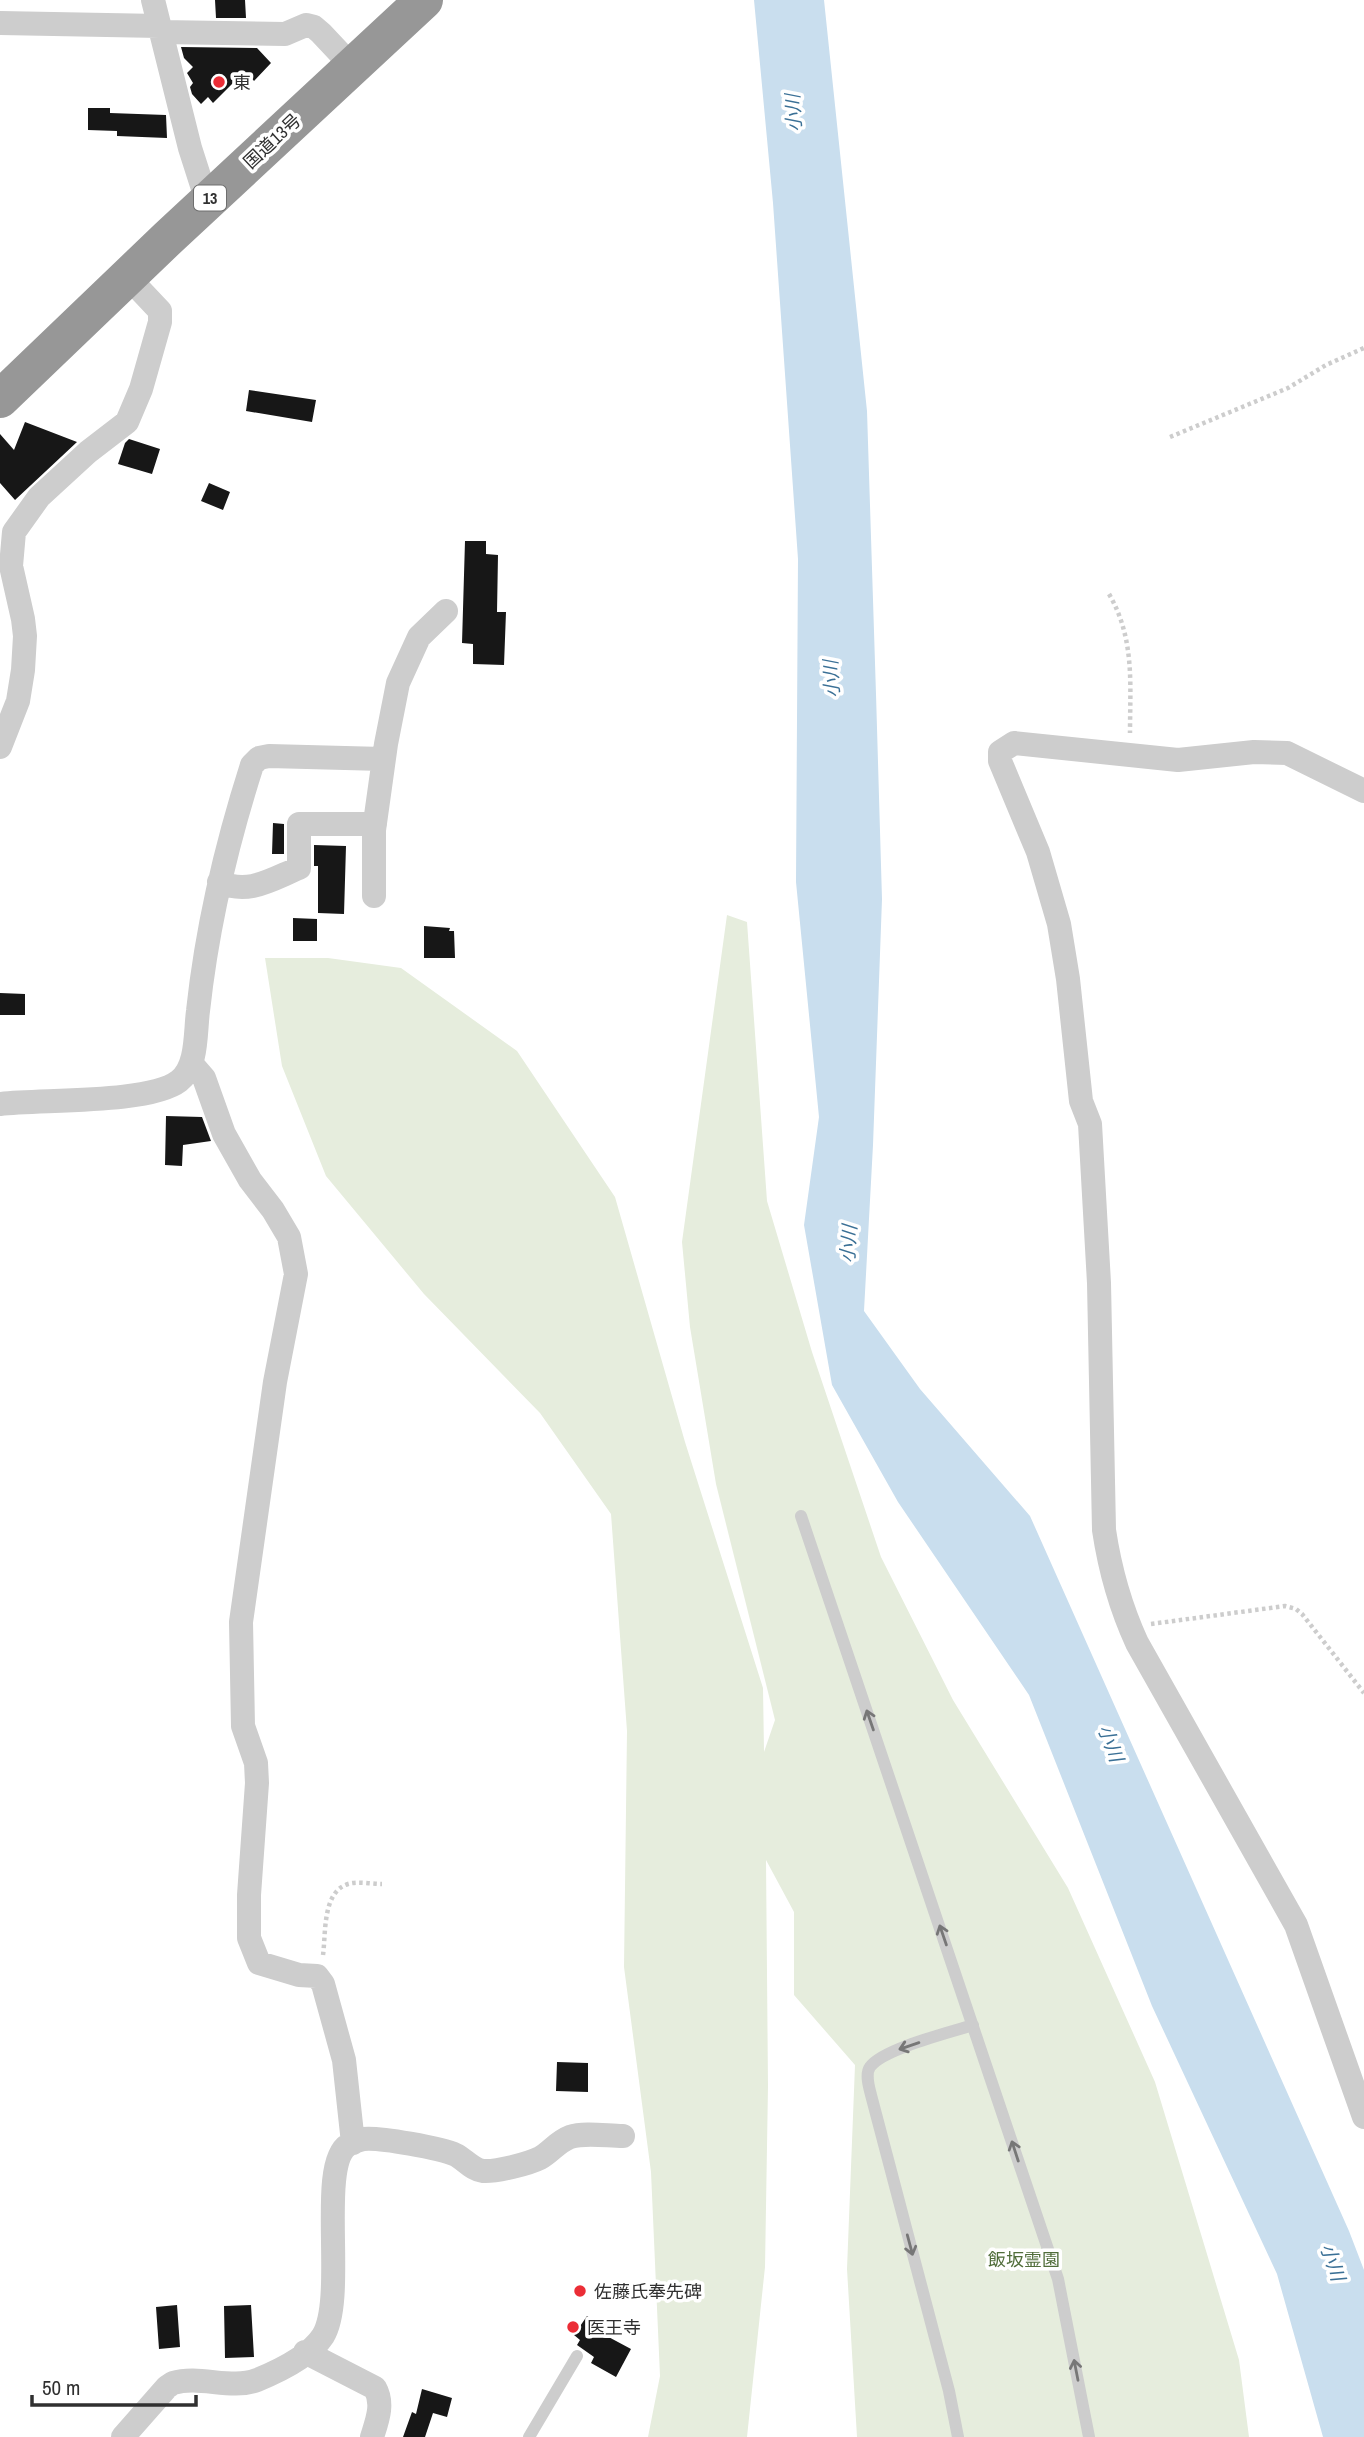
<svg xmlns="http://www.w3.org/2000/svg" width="1364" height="2437" font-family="'Archivo Narrow','Noto Sans JP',sans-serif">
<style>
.green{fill:#e6eddd}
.water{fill:#c9deee}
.building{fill:#171717}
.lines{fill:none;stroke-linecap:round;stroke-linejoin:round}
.path{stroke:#cdcdcd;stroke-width:4.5;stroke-dasharray:3.5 3.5;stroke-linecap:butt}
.lane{stroke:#cdcdcd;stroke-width:12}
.street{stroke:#cdcdcd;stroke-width:24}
.highway{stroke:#979797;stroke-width:38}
.oneway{stroke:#777}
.poi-dot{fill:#eb2d36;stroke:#fff;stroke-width:2.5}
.labels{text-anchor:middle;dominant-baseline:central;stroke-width:7;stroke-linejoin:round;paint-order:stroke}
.shield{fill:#fff;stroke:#6e6e6e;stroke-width:2}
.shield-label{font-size:16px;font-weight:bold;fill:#303030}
.poi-label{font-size:18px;fill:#303030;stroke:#fff;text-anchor:start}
.street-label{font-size:18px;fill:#303030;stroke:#fff}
.park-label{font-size:18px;fill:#516e3b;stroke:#fff}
.water-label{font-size:19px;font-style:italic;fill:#3a7096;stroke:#fff}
</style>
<rect width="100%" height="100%" fill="#fff"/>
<path class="green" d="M 727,915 L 747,922 L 767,1201 L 812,1352 L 881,1557 L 953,1700 L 1068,1888 L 1155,2082 L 1239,2360 L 1249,2437 L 857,2437 L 847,2269 L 855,2065 L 794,1995 L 794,1912 L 766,1860 L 768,2086 L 765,2267 L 747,2437 L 648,2437 L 660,2376 L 651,2172 L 624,1967 L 627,1731 L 611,1514 L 540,1413 L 424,1294 L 326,1176 L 282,1066 L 265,958 L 328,958 L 401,968 L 517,1051 L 615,1197 L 685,1442 L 763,1688 L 764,1752 L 775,1720 L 716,1484 L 690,1327 L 682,1242 Z"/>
<path class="water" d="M 754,0 L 824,0 L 867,411 L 876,694 L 882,899 L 873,1145 L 864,1311 L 920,1389 L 1030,1516 L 1349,2231 L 1364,2270 L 1364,2437 L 1323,2437 L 1277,2274 L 1152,2006 L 1029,1695 L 898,1502 L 832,1385 L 804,1225 L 819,1117 L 796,882 L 798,559 L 773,203 Z"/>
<path class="building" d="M 215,0 L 245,0 L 246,18 L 216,18 Z
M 181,47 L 257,48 L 271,63 L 254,81 L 250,76 L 243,83 L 238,78 L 213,103 L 208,97 L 201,104 L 192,94 L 190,87 L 193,83 L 187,73 L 193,67 L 184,58 Z
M 88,108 L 110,108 L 110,113 L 166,115 L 167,138 L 117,136 L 117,131 L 88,130 Z
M 249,390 L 316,400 L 312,422 L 246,411 Z
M 25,422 L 77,442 L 15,500 L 0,483 L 0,434 L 14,450 Z
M 129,439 L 160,449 L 152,474 L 118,464 L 125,443 Z
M 209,483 L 230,492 L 223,510 L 201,501 Z
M 465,541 L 486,541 L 486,554 L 498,555 L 497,612 L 506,612 L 504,665 L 473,664 L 473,644 L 462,643 Z
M 273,823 L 284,824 L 284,854 L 272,854 Z
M 314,845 L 346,846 L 344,914 L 318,913 L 318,866 L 314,866 Z
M 293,918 L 317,919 L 317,941 L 293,941 Z
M 424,926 L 450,928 L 449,931 L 454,931 L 455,958 L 424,958 Z
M 0,993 L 25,994 L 25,1015 L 0,1015 Z
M 166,1116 L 202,1117 L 211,1141 L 183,1145 L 182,1166 L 165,1165 Z
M 557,2062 L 588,2063 L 588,2092 L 556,2091 Z
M 177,2305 L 180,2347 L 159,2349 L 156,2307 Z
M 251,2305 L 254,2357 L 225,2358 L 224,2306 Z
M 587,2316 L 606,2329 L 603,2334 L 631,2349 L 616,2377 L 591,2363 L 594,2357 L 577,2345 L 580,2340 L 574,2335 Z
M 422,2389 L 452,2398 L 447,2417 L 433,2413 L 425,2437 L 403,2437 L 412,2412 L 416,2414 Z"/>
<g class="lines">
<path class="path" d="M 1170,437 L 1288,388 L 1326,365 L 1364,348
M 1109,594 C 1135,639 1130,684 1130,733
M 1151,1624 L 1285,1606 L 1296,1609 L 1302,1614 L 1364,1693
M 323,1955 C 326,1934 322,1892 348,1884 C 358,1881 371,1884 382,1884"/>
<path class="lane" d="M 801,1516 L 1058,2279 L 1089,2437
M 529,2437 L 577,2356
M 958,2437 L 949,2391 L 871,2095 C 869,2087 865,2074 870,2067 C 882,2049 951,2032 973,2025"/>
<path class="street" d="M 153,0 L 190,148 L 207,201
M 0,23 L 160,26
M 161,32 L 285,34 L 306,25 L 314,27 L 321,33 L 352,66
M 0,747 L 18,701 L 23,670 L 25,636 L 23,619 L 11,566 L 14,532 L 39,497 L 88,452 L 127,422 L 141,389 L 160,322 L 160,311 L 127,276
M 1364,791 L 1287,753 L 1254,752 L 1178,760 L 1014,743 L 1000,752 L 1000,761 L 1038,852 L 1059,924 L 1068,979 L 1081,1101 L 1090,1124 L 1099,1283 L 1104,1530 C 1110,1570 1120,1606 1137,1643 L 1296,1925 L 1364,2117
M 219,882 C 249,895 270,880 299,868 L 299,824 L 375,824
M 374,896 L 374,830 L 386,744 L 398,683 L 419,637 L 446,611
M 191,1063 L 204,1078 L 224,1134 L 250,1180 L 273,1210 L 289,1237 L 296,1274 L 275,1382 L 241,1622 L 243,1726 L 256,1763 L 257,1783 L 249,1895 L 249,1938 L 259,1963 L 299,1975 L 317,1976 L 323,1984 L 344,2060 L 353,2143
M 0,1104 C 41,1099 149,1104 179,1081 C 198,1066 195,1033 198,1011 C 207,927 226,846 252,765 L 259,758 L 269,756 L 383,759
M 305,2352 L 375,2388 C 384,2404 377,2421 372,2437
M 123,2437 L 167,2387 L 173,2383 C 200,2375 231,2390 257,2380 C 279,2371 310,2356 323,2336 C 347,2297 317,2165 348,2145 C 351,2143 359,2140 363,2139 C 379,2137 441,2148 456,2155 C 465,2160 473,2170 483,2171 C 496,2172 528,2164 540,2158 C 551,2152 557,2142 570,2137 C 585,2132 607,2136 623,2136"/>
<path class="highway" d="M 0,399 L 168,238 L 424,0"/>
</g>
<defs><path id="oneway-shaft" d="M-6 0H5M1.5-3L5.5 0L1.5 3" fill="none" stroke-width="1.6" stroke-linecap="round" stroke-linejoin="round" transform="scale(1.75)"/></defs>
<g class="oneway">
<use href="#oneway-shaft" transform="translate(870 1720) rotate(-109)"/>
<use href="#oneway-shaft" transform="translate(943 1935) rotate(-109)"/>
<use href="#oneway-shaft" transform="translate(909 2046) rotate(161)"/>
<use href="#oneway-shaft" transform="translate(1015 2151) rotate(-108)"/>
<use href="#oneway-shaft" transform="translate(910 2245) rotate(75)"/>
<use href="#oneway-shaft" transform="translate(1076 2370) rotate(-101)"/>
</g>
<g class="poi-dot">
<circle cx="219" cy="82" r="7"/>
<circle cx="580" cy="2291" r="7"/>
<circle cx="573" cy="2327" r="7"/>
</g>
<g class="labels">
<rect class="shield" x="194" y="185.5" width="32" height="25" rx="5"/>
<g class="shield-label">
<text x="210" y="198">13</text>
</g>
<g class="poi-label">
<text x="233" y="82">東</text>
<text x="594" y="2291">佐藤氏奉先碑</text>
<text x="587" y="2327">医王寺</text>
</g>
<g class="street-label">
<text transform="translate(272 141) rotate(-43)">国道13号</text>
</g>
<g class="park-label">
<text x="1024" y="2259">飯坂霊園</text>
</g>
<g class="water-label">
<text transform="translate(793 113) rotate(-93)">小川</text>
<text transform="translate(831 679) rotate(-93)">小川</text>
<text transform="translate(848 1244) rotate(-86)">小川</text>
<text transform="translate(1111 1743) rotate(69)">小川</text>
<text transform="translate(1333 2262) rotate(71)">小川</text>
</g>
</g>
<path d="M32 2395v10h164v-10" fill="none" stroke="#303030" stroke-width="3.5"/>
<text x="42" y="2395" font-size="21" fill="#303030" stroke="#ffffff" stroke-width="5" paint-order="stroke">50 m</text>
</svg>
